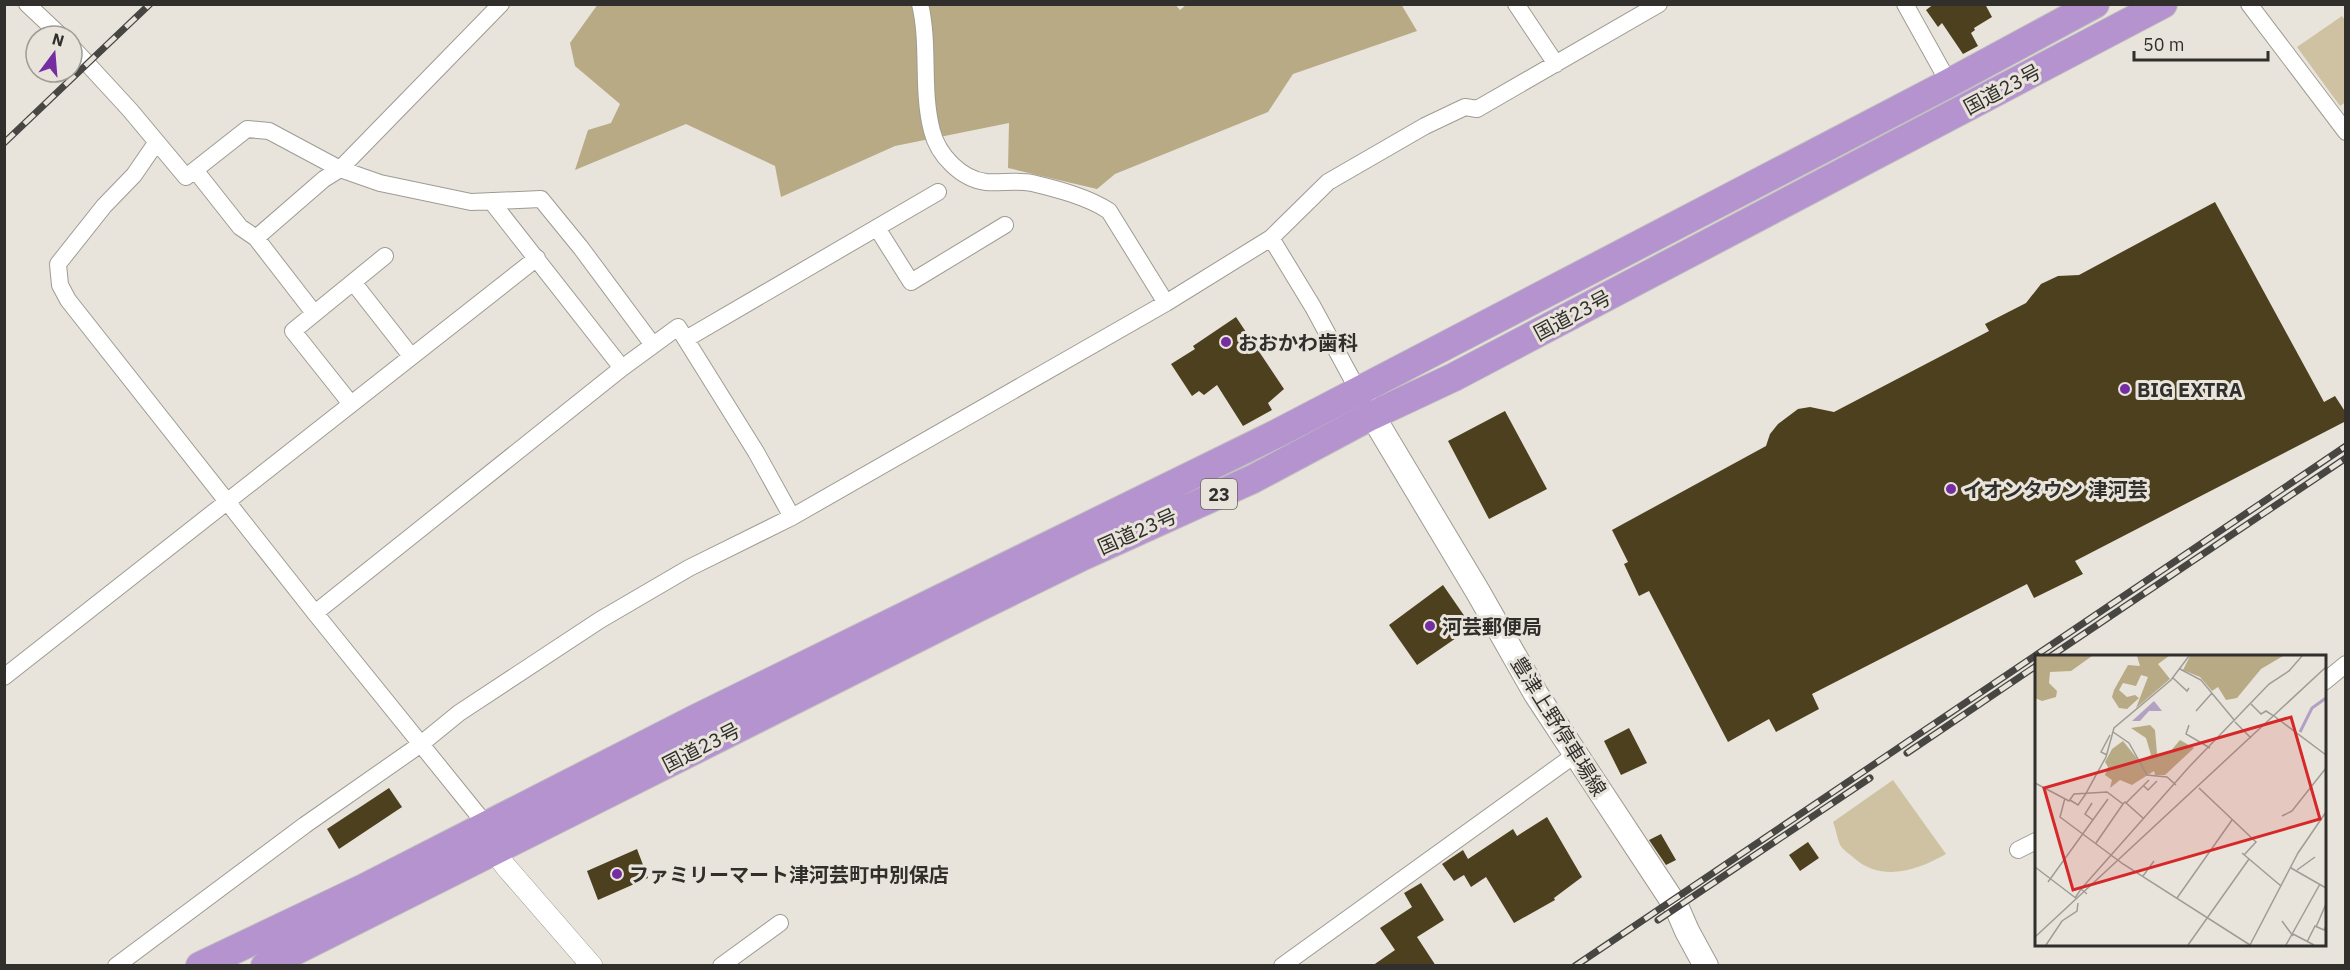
<svg xmlns="http://www.w3.org/2000/svg" width="2350" height="970" font-family="'IBM Plex Sans','Noto Sans JP',sans-serif">
<style>
.green{fill:#cfc2a2}
.forest{fill:#b8aa85}
.building{fill:#4d401e}
.lines{fill:none;stroke-linecap:round;stroke-linejoin:round}
.minor-casing{stroke:#9e9b92;stroke-width:18}
.tertiary-casing{stroke:#9e9b92;stroke-width:22}
.secondary-casing{stroke:#9e9b92;stroke-width:26}
.trunk-casing{stroke:#c1c1c0;stroke-width:30}
.minor{stroke:#fff;stroke-width:16}
.tertiary{stroke:#fff;stroke-width:21}
.secondary{stroke:#fff;stroke-width:24}
.trunk{stroke:#b493cf;stroke-width:28}
.rail-casing{stroke:#484642;stroke-width:7}
.rail{stroke:#e8e4db;stroke-width:4.5;stroke-dasharray:14;stroke-linecap:butt}
.poi-dot{fill:#742ea2;stroke:#e8e4db;stroke-width:2}
.labels{text-anchor:middle;dominant-baseline:central;stroke-width:6;stroke-linejoin:round;paint-order:stroke}
.shield{fill:#e8e4db;stroke:#686560;stroke-width:1.5}
.shield-label{font-size:18px;font-weight:bold;fill:#312f2c}
.street-label{font-size:20px;fill:#312f2c;stroke:#e8e4db}
.poi-label{font-size:20px;font-weight:bold;fill:#312f2c;stroke:#e8e4db;text-anchor:start}
.inset-river{fill:none;stroke:#b3a1c4;stroke-width:3}
.inset-road{fill:none;stroke:#9f9c95;stroke-width:1.5}
.view{fill:#d62828;fill-opacity:0.15;stroke:#d62828;stroke-width:3}
.inset-edge{fill:none;stroke:#312f2c;stroke-width:3}
</style>
<rect width="100%" height="100%" fill="#e8e4db"/>
<path class="green" d="M 2342,16 L 2346,21 L 2346,102 L 2340,106 L 2297,47 Z
M 1893,780 L 1946,854 C 1918,870 1882,883 1854,858 C 1850,854 1843,850 1840,845 C 1837,838 1836,829 1833,822 Z"/>
<path class="forest" d="M 598,4 L 1175,4 L 1180,10 L 1187,4 L 1401,4 L 1417,31 L 1293,74 L 1268,112 L 1115,174 L 1097,189 L 1008,168 L 1009,123 L 895,146 L 781,197 L 775,166 L 686,124 L 575,170 L 588,130 L 611,123 L 620,104 L 575,66 L 570,43 Z"/>
<path class="building" d="M 1934,4 L 1985,4 L 1992,17 L 1974,28 L 1975,30 L 1971,33 L 1978,46 L 1963,54 L 1942,23 L 1938,27 L 1926,10 Z
M 2215,202 L 2324,402 L 2335,396 L 2346,413 L 2346,421 L 2075,561 L 2083,574 L 2034,598 L 2027,584 L 1812,694 L 1819,709 L 1776,732 L 1769,719 L 1728,742 L 1649,591 L 1639,596 L 1624,564 L 1628,562 L 1612,530 L 1766,446 L 1770,434 L 1778,424 L 1798,409 L 1810,407 L 1834,412 L 1989,331 L 1985,324 L 2026,303 L 2041,284 L 2058,276 L 2079,275 Z
M 1236,317 L 1284,389 L 1268,403 L 1272,410 L 1243,426 L 1217,385 L 1204,395 L 1199,391 L 1192,396 L 1171,364 L 1195,349 L 1193,346 Z
M 1505,411 L 1547,489 L 1489,519 L 1448,441 Z
M 1443,585 L 1472,627 L 1417,665 L 1389,625 Z
M 1629,728 L 1647,763 L 1621,775 L 1604,741 Z
M 389,788 L 402,807 L 339,849 L 327,829 Z
M 1547,817 L 1582,877 L 1554,898 L 1555,900 L 1514,923 L 1486,877 L 1471,887 L 1464,875 L 1454,881 L 1442,864 L 1463,850 L 1468,859 L 1513,829 L 1517,836 Z
M 1661,834 L 1676,860 L 1666,865 L 1649,840 Z
M 1808,842 L 1819,858 L 1800,871 L 1789,855 Z
M 637,849 L 648,878 L 598,900 L 587,871 Z
M 1421,883 L 1444,920 L 1417,937 L 1436,966 L 1372,966 L 1395,950 L 1380,928 L 1412,907 L 1404,893 Z"/>
<g class="lines">
<g class="minor-casing">
<path id="minor" d="M 27,4 L 61,36
M 920,4 C 930,46 921,89 932,131 C 938,155 961,179 986,182 C 1001,183 1017,180 1032,183 C 1057,189 1088,197 1109,211 L 1166,303
M 1516,4 L 1556,64
M 1905,4 L 1949,83
M 2249,4 L 2346,132
M 72,47 L 130,110 L 186,177 L 247,129 L 269,131 L 340,169 L 380,183 L 471,202 L 541,199 L 581,248 L 653,345
M 156,143 L 134,175 L 104,206 L 58,264 L 60,285 L 68,300 L 315,613 L 487,826
M 195,170 L 240,227 L 256,238 L 324,179 L 340,169 L 501,4
M 491,201 L 622,368
M 877,228 L 911,282 L 1005,225
M 256,238 L 314,313
M 1271,238 L 1313,307 L 1359,392
M 353,282 L 411,356
M 686,339 L 938,192
M 351,404 L 293,331 L 385,256
M 315,613 L 622,368 L 678,327 L 756,452 L 792,517
M 4,677 L 537,258
M 2324,682 L 2346,664
M 2018,850 L 2036,841
M 116,966 L 305,825 L 421,744 L 459,713 L 600,620 L 689,568 L 792,517 L 1166,303 L 1271,238 L 1328,182 L 1425,126 L 1465,107 L 1477,109 L 1659,4
M 721,966 L 780,923
M 1282,966 L 1576,754"/>
</g>
<g class="tertiary-casing">
<path id="tertiary" d="M 491,838 L 494,851 L 506,867 L 592,966"/>
</g>
<g class="secondary-casing">
<path id="secondary" d="M 1363,400 L 1478,592 L 1536,694 L 1677,908 L 1687,931 L 1706,966"/>
</g>
<g class="trunk-casing">
<path id="trunk" d="M 200,966 L 362,889 L 697,718 L 1276,434 L 1949,83 L 2095,4
M 265,966 L 971,611 L 1083,556 L 1253,479 L 1371,416 L 1454,377 L 2163,4"/>
</g>
<use href="#minor" class="minor"/>
<use href="#tertiary" class="tertiary"/>
<use href="#secondary" class="secondary"/>
<use href="#trunk" class="trunk"/>
<g class="rail-casing">
<path id="rail" d="M 4,143 L 150,4
M 2051,656 L 2346,458
M 1907,753 L 2036,666
M 1658,920 L 1870,778
M 1575,966 L 2346,446"/>
</g>
<use href="#rail" class="rail"/>
</g>
<g class="poi-dot">
<circle cx="1226" cy="342" r="6"/>
<circle cx="2125" cy="389" r="6"/>
<circle cx="1951" cy="489" r="6"/>
<circle cx="1430" cy="626" r="6"/>
<circle cx="617" cy="874" r="6"/>
</g>
<g class="labels">
<rect class="shield" x="1201" y="479" width="36" height="30" rx="4.5"/>
<g class="shield-label">
<text x="1219" y="494">23</text>
</g>
<g class="street-label">
<text transform="translate(2002 89) rotate(-28)">国道23号</text>
<text transform="translate(1572 315) rotate(-28)">国道23号</text>
<text transform="translate(1137 531) rotate(-24)">国道23号</text>
<text transform="translate(1559 726) rotate(58)">豊津上野停車場線</text>
<text transform="translate(701 747) rotate(-27)">国道23号</text>
</g>
<g class="poi-label">
<text x="1238" y="342">おおかわ歯科</text>
<text x="2137" y="389">BIG EXTRA</text>
<text x="1963" y="489">イオンタウン 津河芸</text>
<text x="1442" y="626">河芸郵便局</text>
<text x="629" y="874">ファミリーマート津河芸町中別保店</text>
</g>
</g>
<g transform="translate(2035 655)">
<rect width="291" height="291" fill="#e8e4db"/>
<path d="M 0,1 L 57,1 L 36,16 L 15,17 L 14,28 L 22,36 L 21,42 L 7,46 L 0,43 ZM 102,1 L 134,1 L 123,9 L 135,24 L 101,53 L 113,22 L 106,20 L 101,31 L 88,28 L 84,35 L 92,42 L 100,40 L 104,43 L 92,54 L 84,53 L 77,42 L 79,35 L 93,10 L 105,11 ZM 155,1 L 248,1 L 226,14 L 202,43 L 191,45 L 183,32 L 177,36 L 165,22 L 148,15 ZM 115,70 L 120,75 L 122,99 L 134,98 L 145,85 L 159,93 L 130,120 L 120,120 L 119,116 L 97,130 L 85,125 L 75,133 L 77,125 L 70,120 L 73,112 L 70,107 L 77,94 L 88,86 L 104,106 L 116,100 L 111,83 L 96,73 Z" fill="#b8aa85"/>
<path d="M 119,46 L 127,56 L 114,56 L 105,66 L 97,66 Z" fill="#b3a1c4"/>
<path class="inset-river" d="M 265,77 L 277,53 L 291,43"/>
<path class="inset-road" d="M 145,14 L 166,25 L 200,66M 138,23 L 152,36 L 154,33M 216,49 L 226,59 L 231,56 L 239,61 L 291,100M 161,56 L 177,38M 200,67 L 216,83M 154,70 L 151,79 L 175,93M 78,77 L 94,88 L 112,120 L 132,122 L 141,130M 72,100 L 66,97 L 75,80M 0,128 L 34,146 L 39,139 L 72,137 L 88,149 L 90,147 L 108,163M 108,130 L 113,135 L 122,126M 164,133 L 221,187 L 209,200M 30,143 L 25,162 L 88,209 L 215,290M 35,145 L 43,150 L 50,140 L 71,102 L 79,73 L 136,25 L 154,1M 57,148 L 50,159 L 58,165M 91,148 L 114,125M 247,161 L 257,156 L 291,113M 61,188 L 88,149M 207,198 L 246,231M 0,212 L 42,244M 256,213 L 291,233M 262,215 L 280,202M 108,221 L 119,206M 13,227 L 73,144M 46,234 L 154,112 L 234,29 L 254,16 L 267,1M 40,243 L 46,234 L 52,239M 142,243 L 197,165M 247,266 L 258,281M 281,272 L 291,249M 258,279 L 279,290M 0,282 L 291,12M 272,287 L 280,271 L 289,275 L 291,271M 11,290 L 27,266 L 42,256 L 43,248M 153,290 L 214,204M 215,290 L 263,198 L 291,157M 251,290 L 285,229"/>
<path class="view" d="M 256,62 L 285,164 L 38,235 L 9,133 Z"/>
<rect width="291" height="291" class="inset-edge"/>
</g>
<rect width="2350" height="970" fill="none" stroke="#312f2c" stroke-width="12"/>
<g transform="translate(54 54) rotate(16)"><circle r="28" fill="#e8e4db" stroke="#9f9c95" stroke-width="1.5"/>
<path d="M0-4.5L10 22L0 15L-10 22Z" fill="#742ea2"/>
<text y="-9" font-size="16" font-weight="bold" text-anchor="middle" fill="#312f2c">N</text>
</g>
<path d="M2134 51v9h134v-9" fill="none" stroke="#312f2c" stroke-width="3"/>
<text x="2143" y="51" font-size="18" fill="#312f2c" stroke="#e8e4db" stroke-width="4.5" paint-order="stroke">50 m</text>
</svg>
